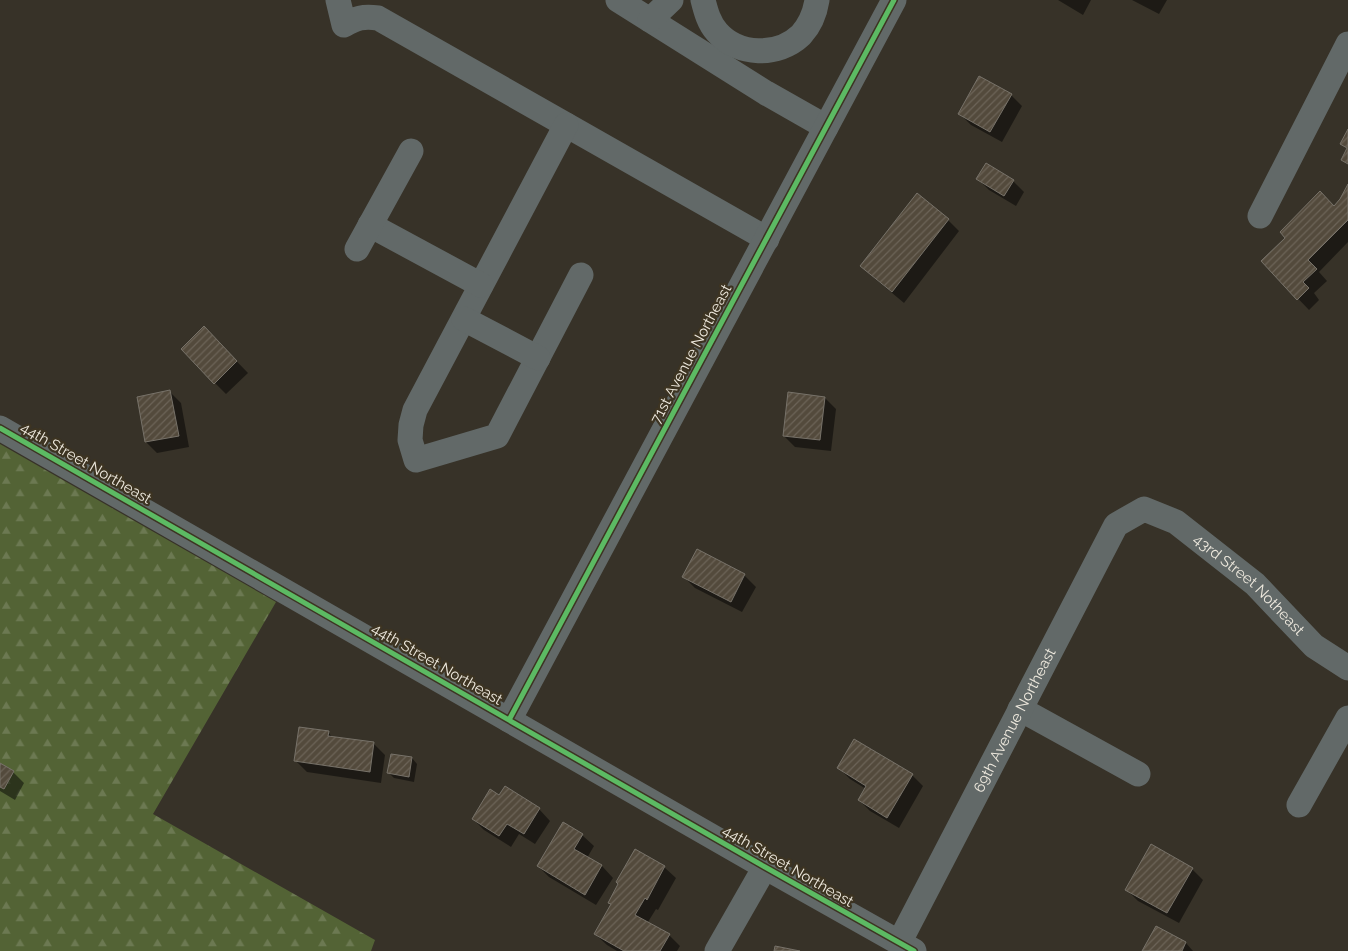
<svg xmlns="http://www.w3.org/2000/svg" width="1348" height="951" font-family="Raleway,sans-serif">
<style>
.forest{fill:url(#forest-firs)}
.shadow{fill:#0007}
.building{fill:url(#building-hatch);stroke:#777269}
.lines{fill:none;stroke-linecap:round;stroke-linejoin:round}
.minor{stroke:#626968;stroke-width:25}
.cycleway-casing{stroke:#3d3422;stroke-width:8}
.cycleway{stroke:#5cba63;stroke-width:5}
.labels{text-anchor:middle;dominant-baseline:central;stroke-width:4.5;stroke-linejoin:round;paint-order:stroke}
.street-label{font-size:15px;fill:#eee9de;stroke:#3d3422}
</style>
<defs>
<pattern id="forest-firs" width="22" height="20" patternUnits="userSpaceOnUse" patternTransform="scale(1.25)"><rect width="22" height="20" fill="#536335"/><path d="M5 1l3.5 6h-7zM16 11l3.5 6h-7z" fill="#6c7952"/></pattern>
<pattern id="building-hatch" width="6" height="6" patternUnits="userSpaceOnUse" patternTransform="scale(1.25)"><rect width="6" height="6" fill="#534a3c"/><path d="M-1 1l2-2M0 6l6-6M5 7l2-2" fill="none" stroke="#6c6458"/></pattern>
</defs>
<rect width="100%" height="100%" fill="#373228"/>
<path class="forest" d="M 0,444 L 276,602 L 153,814 L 375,940 L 371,951 L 0,951 Z"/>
<path class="shadow" d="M 1058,0 L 1091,0 L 1083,15 Z
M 1132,0 L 1167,0 L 1159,14 Z
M 1011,95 L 1022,106 L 1002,142 L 971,125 L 960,114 Z
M 978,179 L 1013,181 L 1024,192 L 1016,206 L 989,190 Z
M 1348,187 L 1348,242 L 1319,272 L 1327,281 L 1314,293 L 1319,300 L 1309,310 L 1262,261 L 1334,207 L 1341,200 Z
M 948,220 L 959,231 L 904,303 L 873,277 L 862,266 Z
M 215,339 L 248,373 L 226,394 L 215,383 Z
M 170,392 L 181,403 L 189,447 L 157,453 L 146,442 Z
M 825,398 L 836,409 L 831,451 L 795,447 L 784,436 Z
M 697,550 L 744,575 L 756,587 L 742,612 L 695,588 L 684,577 Z
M 328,732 L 333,738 L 374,744 L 385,755 L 381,783 L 307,772 L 296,761 Z
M 392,755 L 412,758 L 417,764 L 414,782 L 394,778 L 389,773 Z
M 0,765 L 13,772 L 24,783 L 15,800 L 0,791 Z
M 839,768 L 912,775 L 923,786 L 899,828 L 870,811 L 859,800 L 866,789 L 850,779 Z
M 499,797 L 539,809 L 550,821 L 535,844 L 519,834 L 511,847 L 484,830 L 473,819 Z
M 563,824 L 582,835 L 594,846 L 587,858 L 602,866 L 613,878 L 596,905 L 549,877 L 538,866 Z
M 635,851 L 664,867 L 676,878 L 658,910 L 656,909 L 648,922 L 669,935 L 680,946 L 677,951 L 617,951 L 607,945 L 595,934 L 612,905 L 609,902 Z
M 1192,869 L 1203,880 L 1179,923 L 1138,901 L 1127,890 Z
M 1157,927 L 1186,943 L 1193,951 L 1144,951 Z"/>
<path class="building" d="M 979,76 L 1012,94 L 990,132 L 958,114 Z
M 1348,129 L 1348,164 L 1341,160 L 1347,148 L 1340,144 Z
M 986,163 L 1014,180 L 1004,196 L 976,179 Z
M 1348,184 L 1348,220 L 1308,260 L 1317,269 L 1303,282 L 1309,288 L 1297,300 L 1261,261 L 1285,238 L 1280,232 L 1320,191 L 1334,206 L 1340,199 Z
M 917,193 L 949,219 L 892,292 L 860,266 Z
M 204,326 L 237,361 L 214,384 L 181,349 Z
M 170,390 L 179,436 L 145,442 L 137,397 Z
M 788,392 L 825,397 L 820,440 L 783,436 Z
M 697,549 L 745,574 L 731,602 L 682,577 Z
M 299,727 L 329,731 L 328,736 L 374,742 L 370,772 L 294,761 Z
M 854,739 L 913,774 L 887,818 L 858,800 L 866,786 L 837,768 Z
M 391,754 L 412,757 L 409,777 L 387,773 Z
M 0,763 L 14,771 L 4,789 L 0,787 Z
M 505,786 L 540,808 L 524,834 L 507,824 L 499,836 L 472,819 L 490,789 L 499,795 Z
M 563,822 L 583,834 L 574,849 L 602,865 L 585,895 L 537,866 Z
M 1151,844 L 1193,868 L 1167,913 L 1125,890 Z
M 635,849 L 665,866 L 647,900 L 645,898 L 635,915 L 670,934 L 660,951 L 624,951 L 594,934 L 611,904 L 608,903 L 618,884 L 616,882 Z
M 1156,926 L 1186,942 L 1182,951 L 1142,951 Z
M 775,946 L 800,951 L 774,951 Z"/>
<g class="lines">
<g class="minor">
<path d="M 338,0 L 344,25 C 356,18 363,16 378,18 L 767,239"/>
<path d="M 618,0 L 766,93 L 826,127"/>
<path d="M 703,0 C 706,12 709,23 717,32 C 738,56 778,57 801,35 C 810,25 815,13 817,0"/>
<path d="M 650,20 L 671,0"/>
<path d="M 566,125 L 415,410 L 411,425 L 410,440 L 416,460 L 497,436 L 581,275"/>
<path d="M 1260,216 L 1348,44"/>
<path d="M 370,225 L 481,285"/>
<path d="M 357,249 L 411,151"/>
<path d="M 464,319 L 538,358"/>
<path d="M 0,428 L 765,867 L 914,951"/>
<path d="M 1020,709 L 1138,774"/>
<path d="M 509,720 L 894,0"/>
<path d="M 1299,805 L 1348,718"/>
<path id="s1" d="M 899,943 L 1116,525 L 1144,509 L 1176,522 L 1255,584 L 1314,646 L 1348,668"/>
<path d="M 717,951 L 765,867"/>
</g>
<g class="cycleway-casing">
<path id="cycleway" d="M 0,428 L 765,867 L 914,951
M 509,720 L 894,0"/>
</g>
<use href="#cycleway" class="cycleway"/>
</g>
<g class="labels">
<g class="street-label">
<text transform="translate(691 354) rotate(-62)">71st Avenue Northeast</text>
<text transform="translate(86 463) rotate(30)">44th Street Northeast</text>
<text stroke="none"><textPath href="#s1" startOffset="634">43rd Street Notheast</textPath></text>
<text transform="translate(437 664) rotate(30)">44th Street Northeast</text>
<text stroke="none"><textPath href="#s1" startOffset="251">69th Avenue Northeast</textPath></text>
<text transform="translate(788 866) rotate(30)">44th Street Northeast</text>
</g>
</g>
</svg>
